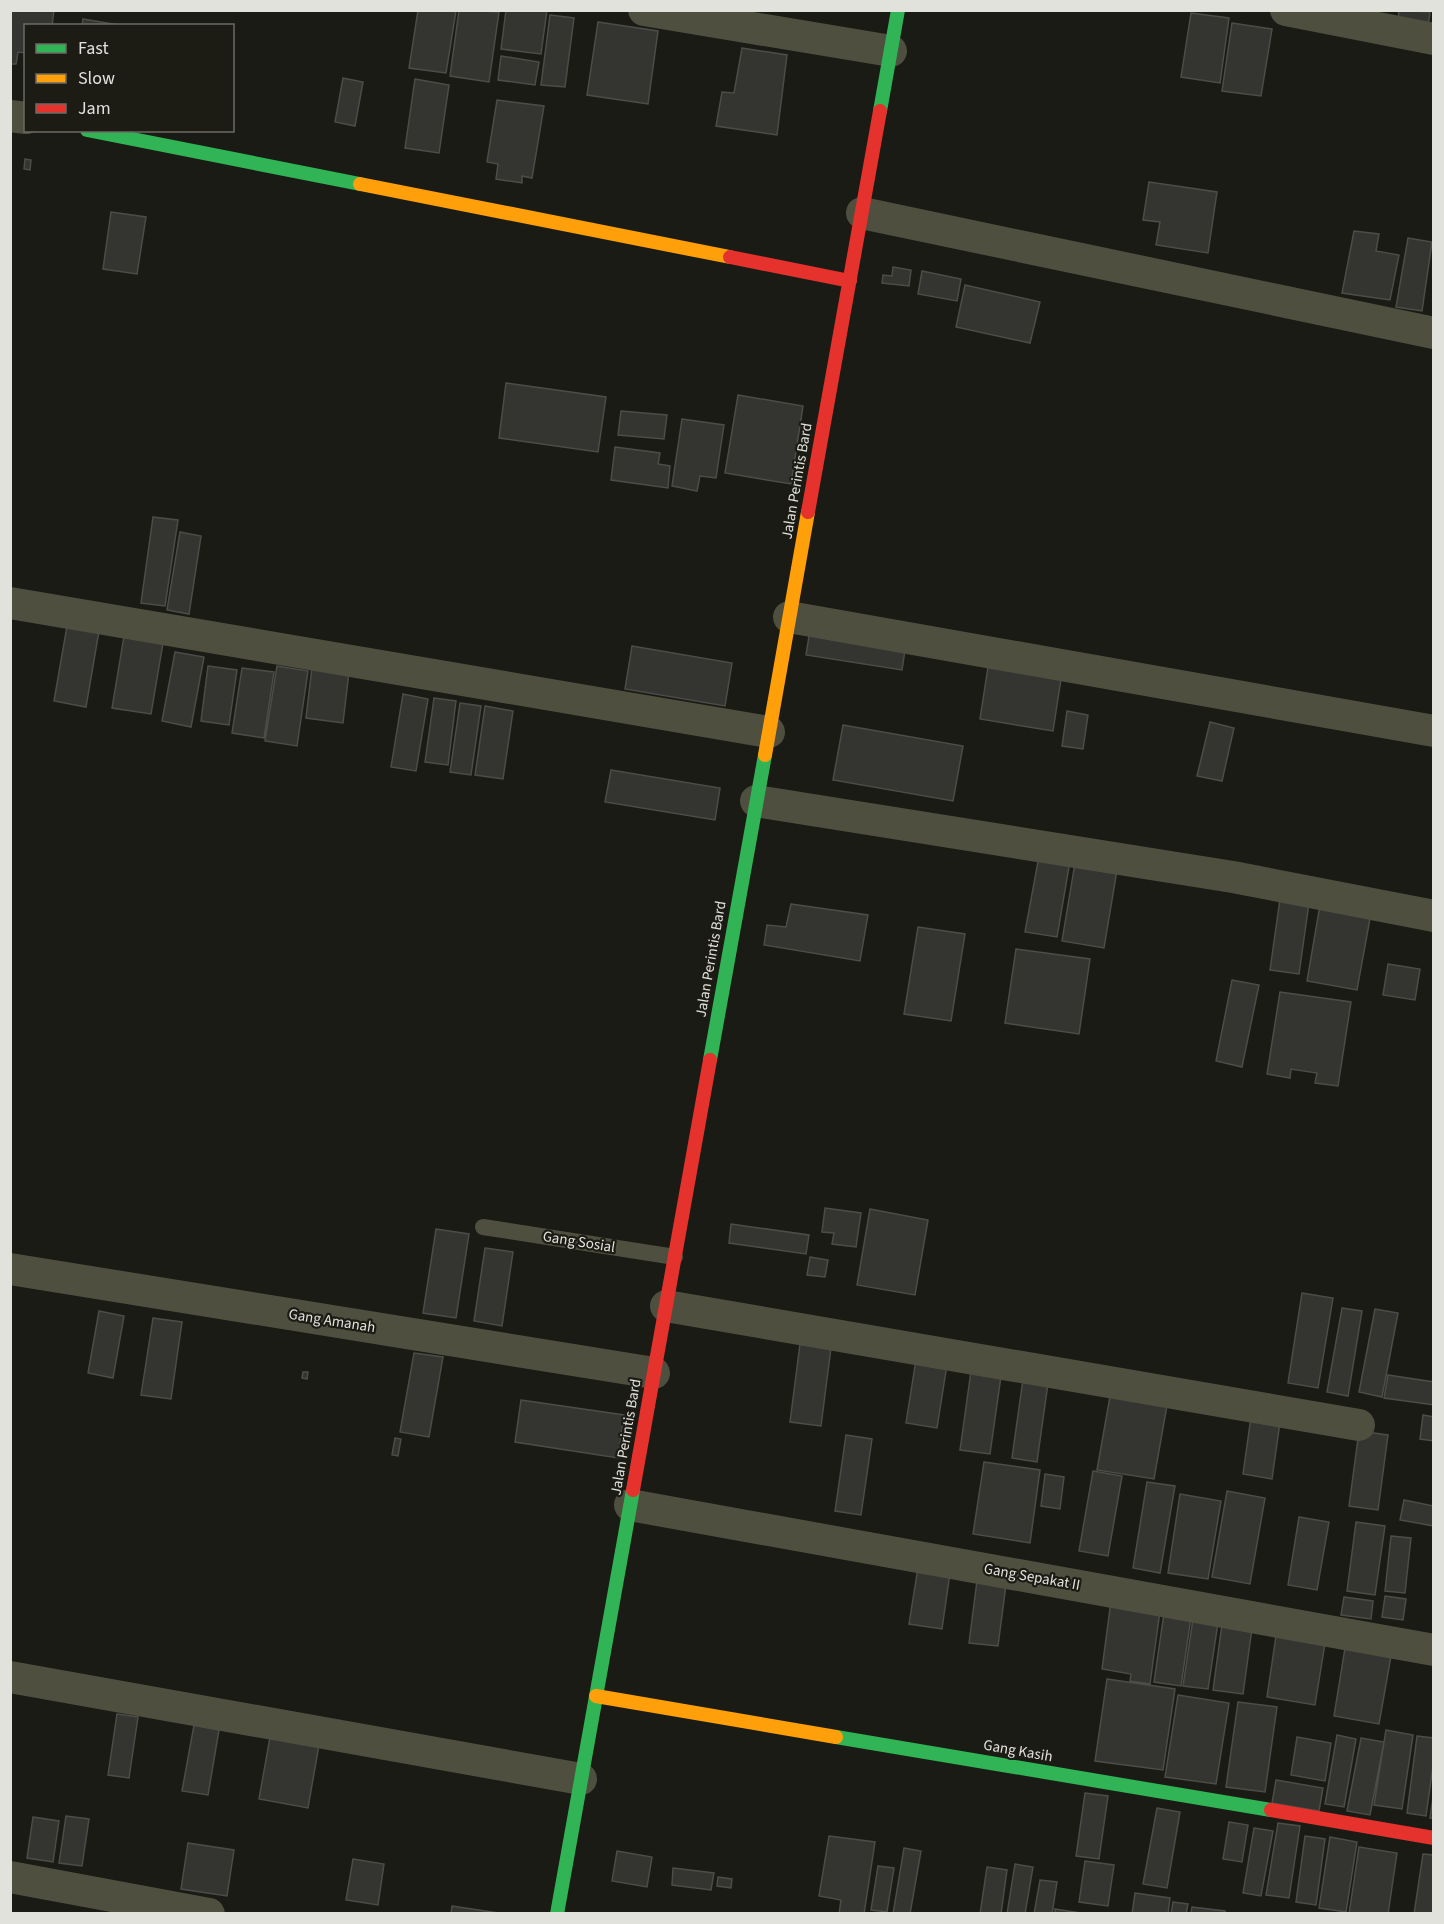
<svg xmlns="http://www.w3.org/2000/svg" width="1444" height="1924" font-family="'Source Sans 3',sans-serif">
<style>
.building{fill:#343431;stroke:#4c4c48;stroke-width:1.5}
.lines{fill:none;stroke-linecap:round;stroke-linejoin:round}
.lane{stroke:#4f4f40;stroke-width:16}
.street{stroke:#4f4f40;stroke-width:32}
.fast{stroke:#30b455;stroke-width:14}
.slow{stroke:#ff9f0a;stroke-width:14}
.jam{stroke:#e5322d;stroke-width:14}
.labels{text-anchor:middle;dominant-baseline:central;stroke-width:4.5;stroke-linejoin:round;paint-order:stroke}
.street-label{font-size:15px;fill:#e2e2dd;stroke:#1c1c15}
</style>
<rect width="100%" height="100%" fill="#1b1b16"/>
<path class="building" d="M 10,10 L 54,10 L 52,26 L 26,26 L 26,53 L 18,52 L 16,64 L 10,64 Z
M 418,10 L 456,11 L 446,73 L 409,68 Z
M 459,10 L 499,12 L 489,82 L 450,76 Z
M 506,10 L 547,10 L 541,54 L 501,49 Z
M 1399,10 L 1430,12 L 1428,26 L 1398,22 Z
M 1191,13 L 1229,18 L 1220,83 L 1181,77 Z
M 550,15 L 574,18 L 565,87 L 541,85 Z
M 83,19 L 125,26 L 82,26 Z
M 598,22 L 658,31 L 648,104 L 587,95 Z
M 1232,23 L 1272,29 L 1261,96 L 1222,91 Z
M 742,48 L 787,55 L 777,135 L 716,126 L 722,92 L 734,93 Z
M 501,56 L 539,62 L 535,85 L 498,80 Z
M 343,78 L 363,82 L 355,126 L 335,122 Z
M 415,79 L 449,85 L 439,153 L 405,148 Z
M 497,100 L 544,106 L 532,178 L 522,176 L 522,183 L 496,179 L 498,164 L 487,162 Z
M 25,159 L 31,160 L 30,170 L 24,169 Z
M 1149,182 L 1217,192 L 1208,253 L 1156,245 L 1160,222 L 1143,220 Z
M 111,212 L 146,217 L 137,274 L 103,269 Z
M 1354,231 L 1379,234 L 1376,251 L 1399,255 L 1390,300 L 1342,293 Z
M 1408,238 L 1432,242 L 1422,311 L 1396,307 Z
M 893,267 L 911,270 L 909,286 L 882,283 L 883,275 L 892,276 Z
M 922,271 L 961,279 L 957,301 L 918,294 Z
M 965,285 L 1040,302 L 1030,343 L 956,327 Z
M 506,383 L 606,397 L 598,452 L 499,438 Z
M 738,395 L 803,406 L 791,484 L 725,473 Z
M 621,411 L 667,415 L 664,439 L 618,435 Z
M 682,419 L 724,425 L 716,478 L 700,476 L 697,491 L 672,486 Z
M 615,447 L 660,453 L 658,464 L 670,466 L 668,488 L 611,480 Z
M 153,517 L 178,520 L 165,606 L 141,603 Z
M 180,532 L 201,536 L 189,614 L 167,610 Z
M 67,626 L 99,631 L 86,707 L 54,701 Z
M 810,630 L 906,644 L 902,670 L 806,655 Z
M 124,636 L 163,643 L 151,714 L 112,708 Z
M 632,646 L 732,663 L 725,706 L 625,689 Z
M 175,652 L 204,657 L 191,727 L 162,721 Z
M 208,666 L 237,670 L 229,725 L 201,721 Z
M 277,666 L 308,671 L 297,746 L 265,741 Z
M 312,667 L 349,672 L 343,723 L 306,718 Z
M 988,667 L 1061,679 L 1053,731 L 980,719 Z
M 242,668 L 274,672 L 264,738 L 232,733 Z
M 403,694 L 428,699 L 416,771 L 391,767 Z
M 434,698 L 456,701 L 448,765 L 425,762 Z
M 460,703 L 481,706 L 471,775 L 450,772 Z
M 485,706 L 513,711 L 503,779 L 475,775 Z
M 1067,711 L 1088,715 L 1083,749 L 1062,746 Z
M 1210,722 L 1234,728 L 1222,781 L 1197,776 Z
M 843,725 L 963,746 L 953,801 L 833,780 Z
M 611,770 L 720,788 L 715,820 L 605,802 Z
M 1039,856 L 1070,861 L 1057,937 L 1025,932 Z
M 1075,863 L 1117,870 L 1104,948 L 1062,941 Z
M 1280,899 L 1309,903 L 1299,974 L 1270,970 Z
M 791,904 L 868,915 L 860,961 L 764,945 L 767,925 L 786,927 Z
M 1320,905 L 1371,913 L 1357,990 L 1307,981 Z
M 918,927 L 965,934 L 951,1021 L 904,1014 Z
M 1016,949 L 1090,959 L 1079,1034 L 1005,1023 Z
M 1388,964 L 1420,969 L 1415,1000 L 1383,995 Z
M 1232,980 L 1259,985 L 1242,1067 L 1216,1061 Z
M 1280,992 L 1351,1002 L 1338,1086 L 1315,1083 L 1317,1073 L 1291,1069 L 1290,1078 L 1267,1074 Z
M 825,1208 L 861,1213 L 856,1247 L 832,1244 L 834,1233 L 822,1232 Z
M 870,1209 L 928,1220 L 915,1295 L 857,1285 Z
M 731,1224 L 809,1235 L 806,1254 L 729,1243 Z
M 436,1229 L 469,1234 L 456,1318 L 423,1313 Z
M 485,1248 L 513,1252 L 502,1326 L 474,1321 Z
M 810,1257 L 828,1260 L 825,1277 L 807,1275 Z
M 1302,1293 L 1333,1298 L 1318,1388 L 1288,1383 Z
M 1342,1308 L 1362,1311 L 1348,1396 L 1327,1392 Z
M 1375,1309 L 1398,1313 L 1382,1397 L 1359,1392 Z
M 99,1311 L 124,1316 L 113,1378 L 88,1373 Z
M 153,1318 L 182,1322 L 171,1399 L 141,1395 Z
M 801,1336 L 832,1340 L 821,1426 L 790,1422 Z
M 414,1353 L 443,1357 L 429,1437 L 400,1432 Z
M 917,1353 L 948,1358 L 937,1428 L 906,1423 Z
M 972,1364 L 1002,1369 L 990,1454 L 960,1450 Z
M 303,1372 L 308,1372 L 307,1379 L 302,1378 Z
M 1024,1372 L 1049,1376 L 1037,1462 L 1012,1458 Z
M 1388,1375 L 1434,1382 L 1434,1405 L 1384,1398 Z
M 1112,1385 L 1169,1394 L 1154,1479 L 1097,1470 Z
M 521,1400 L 624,1415 L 618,1458 L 515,1442 Z
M 1252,1410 L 1281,1415 L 1272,1479 L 1243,1474 Z
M 1423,1415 L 1434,1417 L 1434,1441 L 1420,1439 Z
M 1359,1431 L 1388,1435 L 1378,1510 L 1349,1506 Z
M 846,1435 L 872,1439 L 861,1515 L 835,1511 Z
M 395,1438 L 401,1439 L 398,1456 L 392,1455 Z
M 984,1462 L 1040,1470 L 1030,1543 L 973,1534 Z
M 1093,1471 L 1122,1476 L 1108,1556 L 1079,1551 Z
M 1045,1474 L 1064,1477 L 1060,1509 L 1041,1506 Z
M 1147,1482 L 1175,1486 L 1160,1573 L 1133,1568 Z
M 1227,1491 L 1265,1498 L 1250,1584 L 1212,1577 Z
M 1180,1494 L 1221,1501 L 1208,1579 L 1168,1573 Z
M 1404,1500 L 1434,1506 L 1434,1526 L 1400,1520 Z
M 1299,1517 L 1329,1522 L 1317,1590 L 1288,1585 Z
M 1356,1522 L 1385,1526 L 1375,1595 L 1347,1591 Z
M 1391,1536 L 1411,1538 L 1405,1593 L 1385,1591 Z
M 919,1561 L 951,1566 L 942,1629 L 909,1624 Z
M 978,1573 L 1007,1577 L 998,1646 L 969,1643 Z
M 1385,1596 L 1406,1599 L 1403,1620 L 1382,1617 Z
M 1344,1597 L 1373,1601 L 1371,1619 L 1341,1615 Z
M 1111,1601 L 1161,1604 L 1150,1684 L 1130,1681 L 1131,1674 L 1102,1669 Z
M 1165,1606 L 1192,1610 L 1181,1686 L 1154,1682 Z
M 1194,1612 L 1219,1616 L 1208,1689 L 1183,1686 Z
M 1223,1617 L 1253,1621 L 1243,1694 L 1213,1690 Z
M 1277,1629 L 1326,1637 L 1315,1705 L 1267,1697 Z
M 1345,1648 L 1391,1656 L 1379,1724 L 1334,1716 Z
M 1107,1679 L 1175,1689 L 1163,1770 L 1095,1761 Z
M 1178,1695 L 1229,1703 L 1216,1784 L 1165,1777 Z
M 1238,1702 L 1277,1707 L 1265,1792 L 1226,1787 Z
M 117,1714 L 138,1717 L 129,1778 L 108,1775 Z
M 194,1725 L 219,1730 L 208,1795 L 182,1791 Z
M 1386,1730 L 1413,1735 L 1402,1809 L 1374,1805 Z
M 1337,1735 L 1356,1739 L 1344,1807 L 1325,1804 Z
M 1417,1736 L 1434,1738 L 1434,1759 L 1426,1816 L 1407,1813 Z
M 270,1737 L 319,1745 L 308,1808 L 259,1799 Z
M 1297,1737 L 1331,1743 L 1325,1781 L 1291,1775 Z
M 1361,1738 L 1384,1742 L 1370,1815 L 1347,1811 Z
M 1276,1780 L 1323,1788 L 1319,1811 L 1272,1803 Z
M 1434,1790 L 1434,1819 L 1430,1818 Z
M 1085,1793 L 1108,1796 L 1099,1859 L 1076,1856 Z
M 1157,1808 L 1180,1812 L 1167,1888 L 1143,1884 Z
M 66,1816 L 89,1819 L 82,1866 L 59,1863 Z
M 33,1817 L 59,1821 L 53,1862 L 27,1858 Z
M 1229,1822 L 1248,1825 L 1242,1862 L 1223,1859 Z
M 1278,1823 L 1300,1826 L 1289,1898 L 1266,1895 Z
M 1254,1828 L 1273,1831 L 1261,1896 L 1243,1893 Z
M 829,1836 L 875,1842 L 864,1914 L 839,1914 L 841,1900 L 819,1896 Z
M 1305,1836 L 1325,1839 L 1316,1905 L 1296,1902 Z
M 1330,1837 L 1357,1842 L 1346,1912 L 1319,1908 Z
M 188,1843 L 234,1850 L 227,1896 L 181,1889 Z
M 1359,1847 L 1397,1853 L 1388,1914 L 1349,1914 Z
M 904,1848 L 921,1851 L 910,1914 L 893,1914 Z
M 617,1851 L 652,1857 L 647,1887 L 612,1881 Z
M 1423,1854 L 1434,1855 L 1434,1914 L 1414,1914 Z
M 353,1859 L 384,1864 L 378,1905 L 346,1900 Z
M 1085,1861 L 1114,1865 L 1108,1906 L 1079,1902 Z
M 1015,1864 L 1033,1867 L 1025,1914 L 1007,1914 Z
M 878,1866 L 894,1868 L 887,1912 L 871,1910 Z
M 987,1867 L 1007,1870 L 1001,1914 L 980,1914 Z
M 673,1868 L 714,1873 L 711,1890 L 672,1885 Z
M 718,1877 L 732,1879 L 731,1888 L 717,1886 Z
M 1040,1880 L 1057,1882 L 1052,1914 L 1034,1914 Z
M 1135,1893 L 1170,1898 L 1168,1914 L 1132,1914 Z
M 1173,1902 L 1188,1904 L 1186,1914 L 1171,1914 Z
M 452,1906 L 505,1914 L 451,1914 Z
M 1192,1907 L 1225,1911 L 1225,1914 L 1191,1914 Z
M 1055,1909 L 1087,1914 L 1055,1914 Z"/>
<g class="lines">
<path class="lane" d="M 483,1227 L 675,1257"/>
<path class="street" d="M 644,10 L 891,51
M 1286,10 L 1434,39
M 10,116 L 26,118
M 862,213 L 1434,333
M 10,603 L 769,732
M 789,617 L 1434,731
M 756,801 L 1233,877 L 1434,916
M 10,1269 L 654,1373
M 666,1306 L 1359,1425
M 630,1505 L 1434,1650
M 10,1677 L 581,1779
M 10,1877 L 209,1914"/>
<path class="fast" d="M 880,111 L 898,10
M 87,130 L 360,184
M 710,1060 L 765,755
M 836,1737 L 1271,1810
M 557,1914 L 633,1490"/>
<path class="slow" d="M 360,184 L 730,257
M 765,755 L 808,512
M 596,1696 L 836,1737"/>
<path class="jam" d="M 730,257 L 850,281
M 808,512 L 880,111
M 633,1490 L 710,1060
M 1271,1810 L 1434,1838"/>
</g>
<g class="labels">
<g class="street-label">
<text transform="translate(797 481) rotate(-80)">Jalan Perintis Bard</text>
<text transform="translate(711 959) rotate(-80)">Jalan Perintis Bard</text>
<text transform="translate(579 1242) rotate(9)">Gang Sosial</text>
<text transform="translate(332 1321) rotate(9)">Gang Amanah</text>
<text transform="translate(626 1437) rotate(-80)">Jalan Perintis Bard</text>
<text transform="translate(1032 1577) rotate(10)">Gang Sepakat II</text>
<text transform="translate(1018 1751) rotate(10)">Gang Kasih</text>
</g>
</g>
<rect width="1444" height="1924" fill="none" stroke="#e2e2dd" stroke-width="24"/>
<rect x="24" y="24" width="210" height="108" fill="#1c1c15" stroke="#6b6b65" stroke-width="1.5"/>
<rect x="36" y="44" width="30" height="9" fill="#30b455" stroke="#6b6b65" stroke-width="1.5"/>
<text x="78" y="54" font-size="18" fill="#e2e2dd">Fast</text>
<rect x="36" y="74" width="30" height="9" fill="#ff9f0a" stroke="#6b6b65" stroke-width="1.5"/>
<text x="78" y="84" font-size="18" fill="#e2e2dd">Slow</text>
<rect x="36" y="104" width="30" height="9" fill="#e5322d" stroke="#6b6b65" stroke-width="1.5"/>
<text x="78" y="114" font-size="18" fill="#e2e2dd">Jam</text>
</svg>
